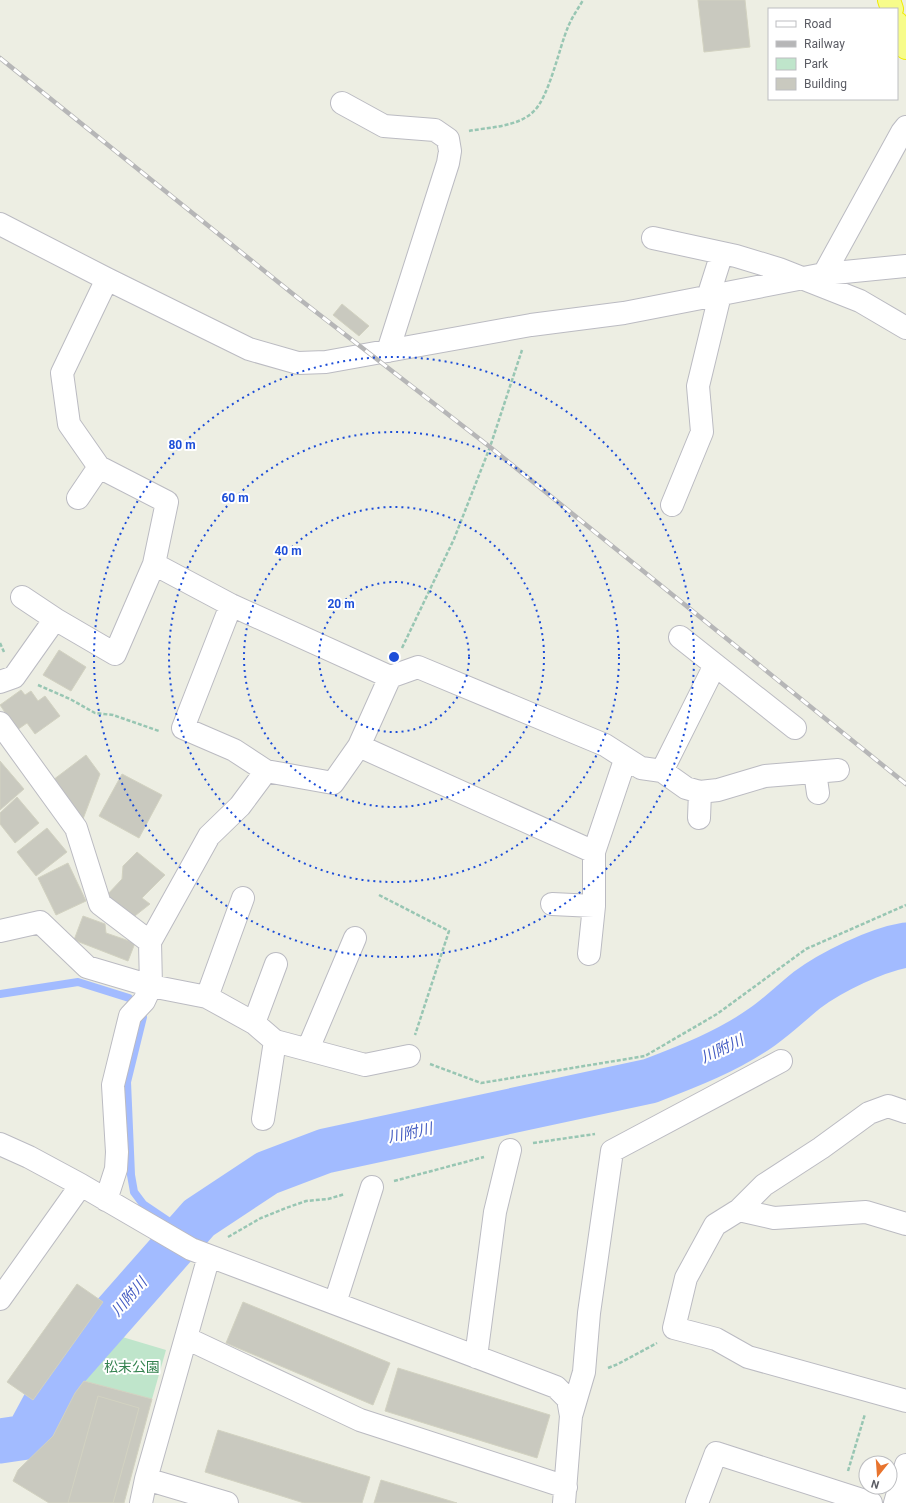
<svg xmlns="http://www.w3.org/2000/svg" width="906" height="1503" font-family="Roboto,'Noto Sans JP',sans-serif">
<style>
.green{fill:#bfe5cb}
.lines{fill:none;stroke-linecap:round;stroke-linejoin:round}
.stream{stroke:#a2bbff;stroke-width:8}
.river{stroke:#a2bbff;stroke-width:45}
.building{fill:#c9c9bf;stroke:#d2d2c1}
.street-casing{stroke:#bbbbc2;stroke-width:24}
.highway-casing{stroke:#f0ec01;stroke-width:24}
.path{stroke:#98c6b3;stroke-width:2.5;stroke-dasharray:4 2;stroke-linecap:butt}
.street{stroke:#fff;stroke-width:22}
.highway{stroke:#f7fc8b;stroke-width:22}
.rail-casing{stroke:#b6b6b7;stroke-width:4.5}
.rail{stroke:#fff;stroke-width:3;stroke-dasharray:9;stroke-linecap:butt}
.ring{fill:none;stroke:#1d4ed8;stroke-width:2;stroke-dasharray:2 4}
.labels{text-anchor:middle;dominant-baseline:central;stroke-width:4;stroke-linejoin:round;paint-order:stroke}
.park-label{font-size:14px;fill:#34824f;stroke:#fff}
.water-label{font-size:15px;font-style:italic;fill:#445cc2;stroke:#fff}
.centre{fill:#1d4ed8;stroke:#fff;stroke-width:2}
.ring-label{font-size:12px;text-anchor:middle;font-weight:bold;fill:#1d4ed8;stroke:#fff;stroke-width:4;stroke-linejoin:round;paint-order:stroke}
</style>
<rect width="100%" height="100%" fill="#edeee3"/>
<path class="green" d="M 119,1336 L 166,1350 L 152,1399 L 84,1381 Z"/>
<g class="lines">
<path class="stream" d="M 0,994 L 78,982 L 129,998 L 143,1017 L 127,1082 L 131,1175 L 134,1192 L 143,1204 L 186,1233"/>
<path class="river" d="M 0,1441 L 27,1437 L 60,1376 L 199,1218 L 267,1173 L 325,1151 L 650,1081 C 689,1066 728,1051 762,1027 C 778,1016 792,1002 807,990 C 831,972 876,950 906,945"/>
</g>
<path class="building" d="M 698,0 L 745,0 L 750,47 L 704,52 Z
M 342,304 L 369,326 L 359,336 L 333,315 Z
M 59,650 L 86,667 L 71,691 L 43,675 Z
M 21,690 L 25,695 L 31,691 L 38,701 L 45,696 L 60,716 L 35,734 L 27,723 L 17,730 L 0,705 Z
M 86,755 L 100,774 L 83,819 L 53,780 Z
M 0,761 L 24,789 L 0,810 Z
M 122,774 L 162,795 L 139,838 L 99,816 Z
M 17,797 L 39,823 L 15,843 L 0,824 L 0,813 Z
M 47,828 L 67,852 L 36,876 L 17,852 Z
M 137,852 L 165,875 L 142,898 L 150,904 L 131,919 L 107,895 L 122,879 L 123,866 Z
M 68,863 L 86,901 L 56,915 L 38,878 Z
M 83,916 L 105,924 L 106,933 L 135,943 L 128,961 L 74,940 Z
M 77,1284 L 103,1302 L 33,1400 L 7,1382 Z
M 243,1302 L 390,1363 L 373,1405 L 226,1343 Z
M 398,1368 L 550,1415 L 537,1458 L 385,1411 Z
M 84,1381 L 152,1399 L 124,1503 L 49,1503 L 13,1481 L 18,1470 L 53,1436 L 75,1393 Z
M 98,1396 L 139,1408 L 113,1503 L 68,1503 Z
M 218,1430 L 370,1477 L 362,1503 L 304,1503 L 205,1472 Z
M 381,1480 L 457,1503 L 374,1503 Z"/>
<g class="lines">
<g class="street-casing">
<path id="street" d="M 342,103 L 384,126 L 435,130 L 448,139 L 450,151 L 448,163 L 388,351
M 0,224 L 107,279 L 249,349 L 298,363 L 326,362 L 531,325 L 624,313 L 824,274 L 902,132 L 906,127
M 653,238 L 736,256 L 779,269 L 860,301 L 906,328
M 824,274 L 906,266
M 708,297 L 722,253
M 78,498 L 99,467
M 672,505 L 702,432 L 698,386 L 720,295
M 22,597 L 55,619
M 231,605 L 183,728 L 234,750 L 266,771
M 680,637 L 795,728
M 390,677 L 418,667 L 605,745 L 641,768 L 662,771 L 686,788 L 700,792 L 718,790 L 765,776 L 838,770
M 0,682 L 14,677 L 55,619 L 115,654 L 154,564 L 167,502 L 99,467 L 69,424 L 62,373 L 107,279
M 0,723 L 76,828 L 100,904 L 150,942
M 359,746 L 594,852
M 662,771 L 715,665
M 815,772 L 818,793
M 699,818 L 700,792
M 552,904 L 594,906
M 0,931 L 40,922 L 87,967 L 151,986 L 207,997 L 254,1023 L 275,1041 L 365,1065 L 409,1056
M 589,954 L 594,906 L 594,852 L 625,760
M 207,997 L 243,898
M 254,1023 L 276,964
M 308,1049 L 355,938
M 906,1112 L 888,1106 L 869,1113 L 821,1148 L 764,1185 L 739,1210 L 715,1225 L 686,1278 L 674,1328 L 716,1339 L 748,1357 L 906,1401
M 263,1119 L 275,1041
M 0,1144 L 29,1157 L 81,1185 L 191,1249 L 556,1387 L 568,1399 L 571,1416 L 564,1503
M 106,1200 L 116,1169 L 117,1152 L 113,1085 L 130,1016 L 144,1001 L 151,986 L 150,942 L 209,836 L 240,806 L 266,771 L 333,783 L 359,746 L 390,677 L 231,605 L 154,564
M 739,1210 L 774,1218 L 866,1212 L 906,1224
M 0,1299 L 81,1185
M 335,1303 L 372,1187
M 186,1338 L 360,1420 L 566,1487
M 476,1357 L 495,1212 L 510,1150
M 571,1416 L 584,1372 L 589,1313 L 612,1151 L 781,1061
M 146,1479 L 227,1503
M 141,1503 L 146,1479 L 209,1256
M 697,1503 L 716,1453 L 871,1503
M 895,1503 L 906,1465"/>
</g>
<g class="highway-casing">
<path id="highway" d="M 889,0 L 892,9
M 897,23 L 906,48"/>
</g>
<path class="path" d="M 469,131 C 490,127 517,127 533,112 C 549,98 559,48 568,27 C 572,17 578,9 583,0
M 0,643 L 4,652
M 402,648 L 454,539 L 490,447 L 522,350
M 38,685 L 70,699 L 95,713 L 113,715 L 159,731
M 379,895 L 449,931 L 415,1035
M 430,1064 L 481,1083 L 645,1056 L 717,1014 L 806,949 L 906,905
M 533,1143 L 595,1134
M 394,1181 L 484,1157
M 228,1237 L 261,1218 L 286,1208 L 306,1201 L 328,1199 L 345,1194
M 608,1368 L 618,1364 L 657,1343
M 848,1471 L 865,1414"/>
<use href="#street" class="street"/>
<use href="#highway" class="highway"/>
<g class="rail-casing">
<path id="rail" d="M 0,58 L 298,298 L 490,447 L 906,784"/>
</g>
<use href="#rail" class="rail"/>
</g>
<g class="ring">
<circle cx="394" cy="657" r="75"/>
<circle cx="394" cy="657" r="150"/>
<circle cx="394" cy="657" r="225"/>
<circle cx="394" cy="657" r="300"/>
</g>
<g class="labels">
<g class="park-label">
<text x="132" y="1367">松末公園</text>
</g>
<g class="water-label">
<text transform="translate(722 1049) rotate(-25)">川附川</text>
<text transform="translate(410 1133) rotate(-12)">川附川</text>
<text transform="translate(129 1297) rotate(-49)">川附川</text>
</g>
</g>
<circle cx="394" cy="657" r="6" class="centre"/>
<g class="ring-label">
<text x="182" y="449">80 m</text>
<text x="235" y="502">60 m</text>
<text x="288" y="555">40 m</text>
<text x="341" y="608">20 m</text>
</g>
<rect x="768" y="8" width="130" height="92" fill="#ffffff" stroke="#bdbec1"/>
<rect x="776" y="21" width="20" height="6" fill="#ffffff" stroke="#bdbec1"/>
<text x="804" y="28" font-size="12" fill="#5b5c64">Road</text>
<rect x="776" y="41" width="20" height="6" fill="#b6b6b7" stroke="#bdbec1"/>
<text x="804" y="48" font-size="12" fill="#5b5c64">Railway</text>
<rect x="776" y="58" width="20" height="12" fill="#bfe5cb" stroke="#bdbec1"/>
<text x="804" y="68" font-size="12" fill="#5b5c64">Park</text>
<rect x="776" y="78" width="20" height="12" fill="#c9c9bf" stroke="#bdbec1"/>
<text x="804" y="88" font-size="12" fill="#5b5c64">Building</text>
<g transform="translate(878 1475) rotate(197)"><circle r="19" fill="#ffffff" stroke="#bdbec1"/>
<path d="M0-3L7 15L0 10L-7 15Z" fill="#e8742e"/>
<text y="-6" font-size="11" font-weight="bold" text-anchor="middle" fill="#5b5c64">N</text>
</g>
</svg>
